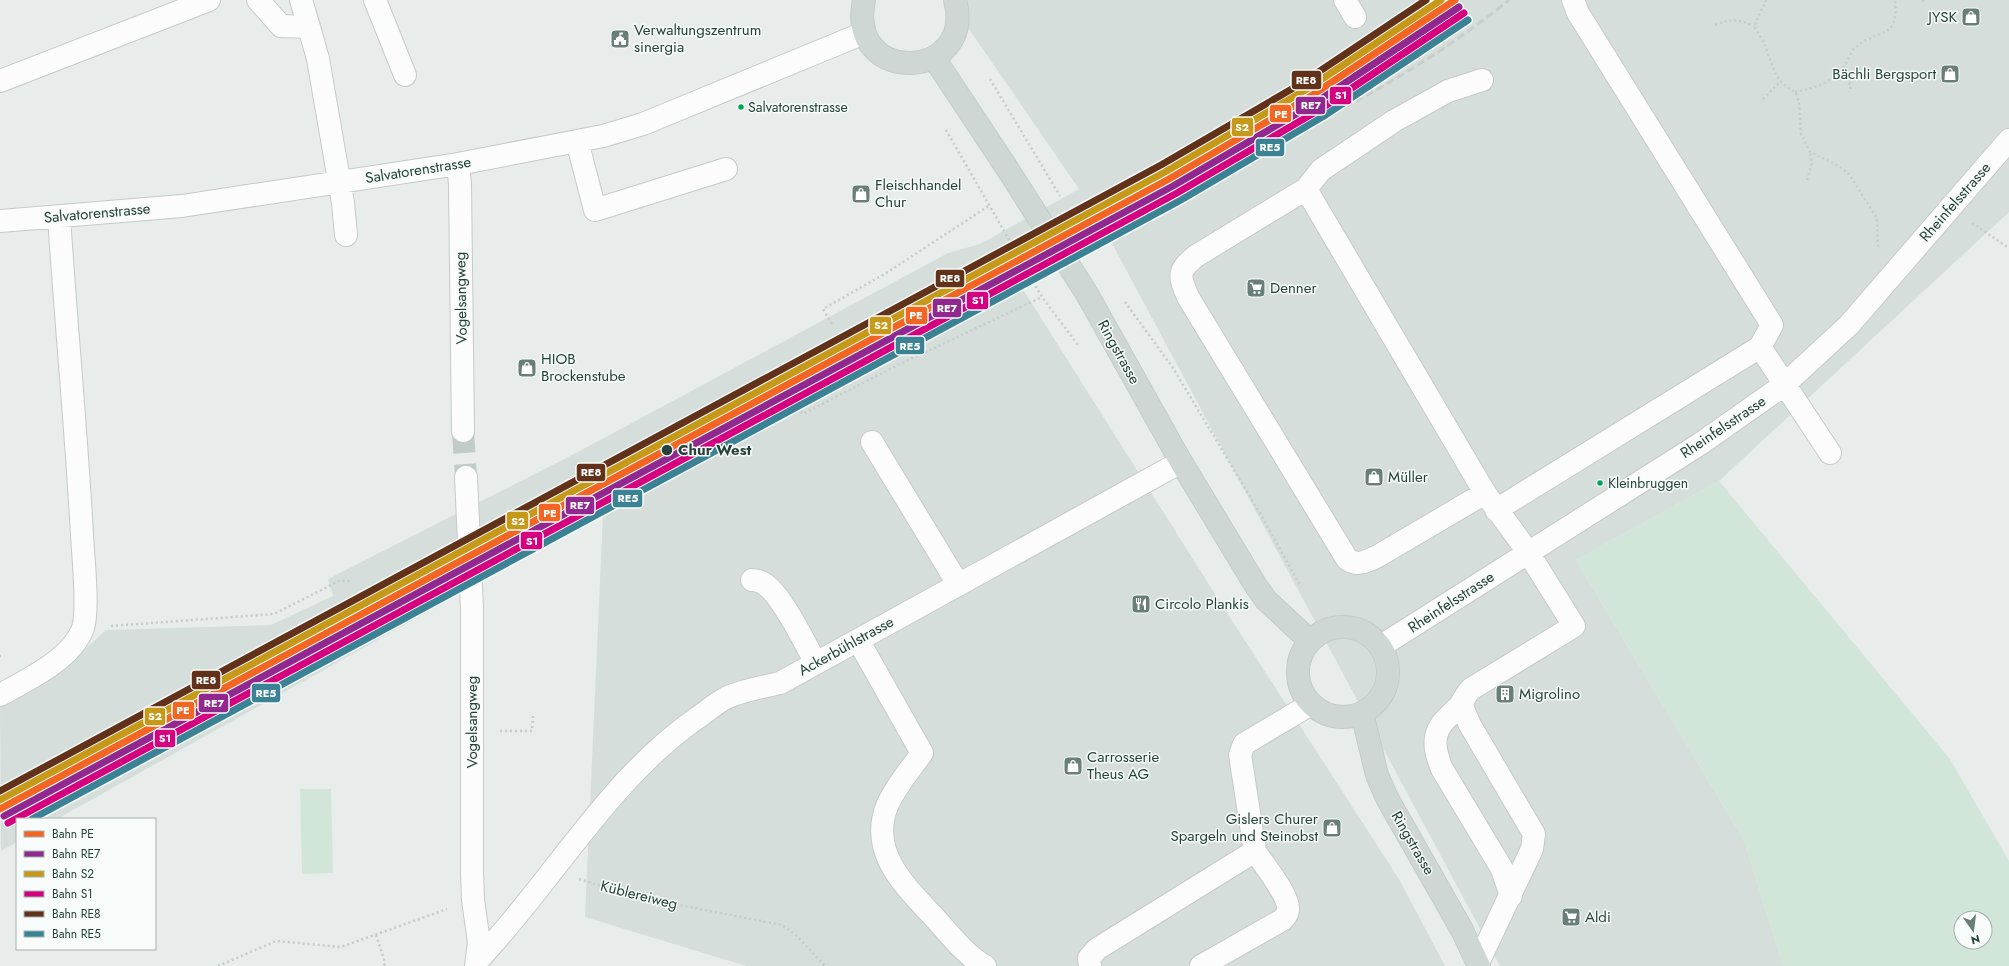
<svg xmlns="http://www.w3.org/2000/svg" width="2009" height="966" font-family="Jost,sans-serif">
<style>
.built{fill:#d6dedb}
.green{fill:#d1e6d8;fill-rule:evenodd}
.lines{fill:none;stroke-linecap:round;stroke-linejoin:round}
.minor-tunnel{stroke:#c1cbc8;stroke-width:22;stroke-dasharray:22 11;stroke-linecap:butt}
.minor-casing{stroke:#c5cac8;stroke-width:24}
.major-casing{stroke:#c3ccc9;stroke-width:24}
.path{stroke:#c3ccca;stroke-width:2.5;stroke-dasharray:2 3;stroke-linecap:butt}
.minor{stroke:#fcfcfc;stroke-width:22}
.major{stroke:#cfd7d5;stroke-width:22}
.rail{stroke:#c9cdcc;stroke-width:3;stroke-dasharray:8 4;stroke-linecap:butt}
.rail-1-casing{stroke:#f7fbf9;stroke-width:10}
.rail-2-casing{stroke:#f7fbf9;stroke-width:10}
.rail-3-casing{stroke:#f7fbf9;stroke-width:10}
.rail-4-casing{stroke:#f7fbf9;stroke-width:10}
.rail-5-casing{stroke:#f7fbf9;stroke-width:10}
.rail-6-casing{stroke:#f7fbf9;stroke-width:10}
.rail-1{stroke:#f26522;stroke-width:7}
.rail-2{stroke:#90288f;stroke-width:7}
.rail-3{stroke:#c79919;stroke-width:7}
.rail-4{stroke:#d50080;stroke-width:7}
.rail-5{stroke:#61311a;stroke-width:7}
.rail-6{stroke:#3b8295;stroke-width:7}
.bus-dot{fill:#00a651;stroke:#f7fbf9;stroke-width:1.5}
.stop-dot{fill:#24423a;stroke:#f7fbf9;stroke-width:1.5}
.labels{text-anchor:middle;dominant-baseline:central;stroke-width:3;stroke-linejoin:round;paint-order:stroke}
.bus-label{font-size:14px;fill:#24423a;stroke:#f7fbf9;text-anchor:start}
.poi-label{font-size:15px;fill:#24423a;stroke:#f7fbf9;text-anchor:start}
.street-label{font-size:15px;fill:#24423a;stroke:#f7fbf9}
.stop-label{font-size:15px;font-weight:bold;fill:#24423a;stroke:#f7fbf9;text-anchor:start}
.line-badge{stroke:#f7fbf9;stroke-width:1.5}
.badge-label{font-size:11px;text-anchor:middle;font-weight:bold;fill:#fff}
</style>
<rect width="100%" height="100%" fill="#e8edeb"/>
<path class="built" d="M 949,0 L 2009,0 L 2009,212 L 1719,481 L 1576,560 L 1744,840 L 1783,966 L 1500,966 L 1102,225 L 1014,275 L 1222,605 L 1399,879 L 1445,966 L 746,966 L 585,917 L 603,514 L 57,819 L 17,819 L 17,842 L 1,851 L 0,707 L 66,667 L 106,630 L 271,625 L 333,596 L 328,579 L 574,454 L 948,253 L 980,244 L 1079,189 Z"/>
<path class="green" d="M 1719,481 L 1950,759 L 2009,861 L 2009,966 L 1783,966 L 1744,840 L 1576,560 ZM 1961,918 L 1985,918 L 1985,942 L 1961,942 Z
M 300,789 L 331,789 L 333,873 L 302,874 Z"/>
<g class="lines">
<path class="minor-tunnel" d="M 463,431 L 466,477"/>
<g class="minor-casing">
<path id="minor" d="M 258,0 L 281,26 L 309,27 L 318,59 L 343,203 L 346,235
M 301,0 L 309,27
M 375,0 L 405,75
M 1345,0 L 1355,17
M 1573,0 L 1578,13 L 1772,325 L 1760,347 L 1830,453
M 1482,80 L 1448,91 L 1394,121 L 1321,170 L 1306,189 L 1196,256 C 1177,271 1179,276 1188,297 L 1347,559 C 1358,567 1367,561 1378,556 L 1485,493
M 0,81 L 209,0
M 577,141 L 595,210 L 726,169
M 458,164 L 460,184 L 463,431
M 1306,189 L 1485,493 L 1528,552 L 1574,626 L 1471,689 C 1467,693 1465,697 1462,702 C 1459,708 1452,713 1447,718 C 1431,733 1434,750 1442,769 L 1502,869 L 1511,896
M 0,221 L 182,206 L 458,164 L 603,136 L 643,124 L 864,33
M 872,442 L 958,584
M 466,477 L 472,609 L 472,872 L 473,900 L 479,942 L 476,966
M 1496,510 L 1760,347
M 752,580 C 754,580 758,581 761,582 C 780,590 805,644 816,663
M 858,640 L 922,753 C 910,770 895,787 887,806 C 869,852 904,885 933,916 C 947,931 966,956 985,966
M 1381,646 L 1700,444 L 1784,385 L 1849,325 L 2009,140
M 0,695 C 27,680 72,659 83,628 C 89,609 83,556 82,534 C 76,428 66,323 59,217
M 1462,702 L 1463,709 L 1470,725 L 1534,834 L 1532,849 L 1478,963
M 478,960 C 553,881 607,781 697,718 C 706,712 715,704 724,699 C 739,691 763,687 780,683 L 1181,462
M 1090,966 L 1089,958 L 1097,949 L 1255,851 L 1240,755 L 1244,744 L 1311,704
M 1201,966 L 1282,920 C 1285,917 1288,914 1288,909 C 1289,895 1263,864 1255,851"/>
</g>
<g class="major-casing">
<path id="major" d="M 864,0 C 846,88 977,80 955,0
M 934,58 L 1012,176 L 1087,294 L 1181,462 L 1256,586 L 1266,600 L 1310,641
M1298 672a45 45 0 1 1 90 0a45 45 0 1 1-90 0Z
M 1362,713 L 1377,775 L 1387,798 L 1462,930 L 1479,966"/>
</g>
<path class="path" d="M 1766,0 L 1754,26 L 1764,43 L 1776,75 L 1783,84 L 1795,92 L 1799,101 L 1801,134 L 1810,152 L 1839,166 L 1849,174 L 1877,218 L 1878,249
M 1923,0 L 1924,5
M 1715,25 C 1731,18 1738,19 1754,26
M 1837,74 L 1845,78 L 1851,85 L 1849,92
M 990,79 L 1060,196
M 1795,92 C 1815,88 1834,82 1845,65 C 1849,59 1851,50 1857,46 C 1879,29 1899,40 1895,0
M 1763,99 L 1781,81
M 946,130 L 1042,297 L 1078,345
M 1807,180 L 1812,163 L 1810,152
M 1972,223 L 2009,248
M 1125,302 L 1173,368 L 1261,515 L 1301,587
M 832,324 L 823,309 L 888,272 L 990,205
M 794,398 L 803,414 L 896,366 L 1042,297
M 111,626 L 274,614 L 339,581 L 351,581
M 0,656 L 1,656
M 500,731 L 532,731 L 533,714
M 579,879 L 638,897 L 782,925 L 795,934 L 825,966
M 376,935 L 385,962 L 384,966
M 218,966 L 276,941 L 341,947 L 447,909"/>
<use href="#minor" class="minor"/>
<use href="#major" class="major"/>
<path class="rail" d="M 1072,232 C 1142,197 1216,170 1287,136 C 1366,99 1441,55 1509,0"/>
<g class="rail-1-casing">
<path id="rail-1" d="M 0,809 L 1169,179 L 1311,96 L 1455,0"/>
</g>
<g class="rail-2-casing">
<path id="rail-2" d="M 4,816 L 1173,186 L 1315,103 L 1459,7"/>
</g>
<g class="rail-3-casing">
<path id="rail-3" d="M 0,800 L 1165,172 L 1307,89 L 1441,0"/>
</g>
<g class="rail-4-casing">
<path id="rail-4" d="M 8,823 L 1177,193 L 1319,110 L 1464,13"/>
</g>
<g class="rail-5-casing">
<path id="rail-5" d="M 0,791 L 1161,165 L 1302,83 L 1426,0"/>
</g>
<g class="rail-6-casing">
<path id="rail-6" d="M 32,819 L 1181,200 L 1324,116 L 1468,20"/>
</g>
<use href="#rail-1" class="rail-1"/>
<use href="#rail-2" class="rail-2"/>
<use href="#rail-3" class="rail-3"/>
<use href="#rail-4" class="rail-4"/>
<use href="#rail-5" class="rail-5"/>
<use href="#rail-6" class="rail-6"/>
</g>
<defs>
<g id="shop-square" transform="scale(1)"><rect x="-9" y="-9" width="18" height="18" rx="4" fill="#697e78" stroke="#f7fbf9"/><path d="M-5-2.5h2.3a2.7 3.5 0 0 1 5.4 0H5L5.5 6h-11ZM-1.5-2.5h3a1.5 2.3 0 0 0-3 0Z" fill="#fff"/></g>
<g id="civic-square" transform="scale(1)"><rect x="-9" y="-9" width="18" height="18" rx="4" fill="#697e78" stroke="#f7fbf9"/><path d="M-.6-6.5H3V-4.5H.6V-3L4-1V1h2V6H-6V1h2V-1L-.6-3ZM-1.2 2.5V6h2.4V2.5Z" fill="#fff"/></g>
<g id="supermarket-square" transform="scale(1)"><rect x="-9" y="-9" width="18" height="18" rx="4" fill="#697e78" stroke="#f7fbf9"/><path d="M-6-5.5h2.5l.6 2H6L4.5 2H-2.5L-4.4-4H-6ZM-1.5 3.2a1.3 1.3 0 1 0 .1 0ZM3 3.2a1.3 1.3 0 1 0 .1 0Z" fill="#fff"/></g>
<g id="restaurant-square" transform="scale(1)"><rect x="-9" y="-9" width="18" height="18" rx="4" fill="#697e78" stroke="#f7fbf9"/><path d="M-5-6h1v4h1v-4h1v4h1v-4h1v5L-1.5 .5V6h-2V.5L-5-1ZM5-6V6H3V1.5H1.5Q1.5-4 5-6Z" fill="#fff"/></g>
<g id="building-square" transform="scale(1)"><rect x="-9" y="-9" width="18" height="18" rx="4" fill="#697e78" stroke="#f7fbf9"/><path d="M-4-6H4V6H1V3H-1V6H-4ZM-2.5-4.3h1.7v1.8h-1.7ZM.8-4.3h1.7v1.8H.8ZM-2.5-1h1.7V.8h-1.7ZM.8-1h1.7V.8H.8Z" fill="#fff"/></g>
</defs>
<g fill-rule="evenodd">
<use href="#shop-square" x="1971" y="17"/>
<use href="#civic-square" x="620" y="39"/>
<use href="#shop-square" x="1950" y="74"/>
<use href="#shop-square" x="861" y="194"/>
<use href="#supermarket-square" x="1256" y="288"/>
<use href="#shop-square" x="527" y="368"/>
<use href="#shop-square" x="1374" y="477"/>
<use href="#restaurant-square" x="1141" y="604"/>
<use href="#building-square" x="1505" y="694"/>
<use href="#shop-square" x="1073" y="766"/>
<use href="#shop-square" x="1332" y="828"/>
<use href="#supermarket-square" x="1571" y="917"/>
</g>
<g class="bus-dot">
<circle cx="741" cy="107" r="3.5"/>
<circle cx="1600" cy="483" r="3.5"/>
</g>
<circle class="stop-dot" cx="667" cy="450" r="6"/>
<g class="labels">
<g class="bus-label">
<text x="748" y="107">Salvatorenstrasse</text>
<text x="1608" y="483">Kleinbruggen</text>
</g>
<g class="poi-label">
<text x="1957" y="17" text-anchor="end">JYSK</text>
<text x="634" y="30">Verwaltungszentrum<tspan x="634" dy="17">sinergia</tspan></text>
<text x="1936" y="74" text-anchor="end">Bächli Bergsport</text>
<text x="875" y="185">Fleischhandel<tspan x="875" dy="17">Chur</tspan></text>
<text x="1270" y="288">Denner</text>
<text x="541" y="359">HIOB<tspan x="541" dy="17">Brockenstube</tspan></text>
<text x="1388" y="477">Müller</text>
<text x="1155" y="604">Circolo Plankis</text>
<text x="1519" y="694">Migrolino</text>
<text x="1087" y="757">Carrosserie<tspan x="1087" dy="17">Theus AG</tspan></text>
<text x="1318" y="819" text-anchor="end">Gislers Churer<tspan x="1318" dy="17">Spargeln und Steinobst</tspan></text>
<text x="1585" y="917">Aldi</text>
</g>
<g class="street-label">
<text transform="translate(418 170) rotate(-9)">Salvatorenstrasse</text>
<text transform="translate(1955 202) rotate(-49)">Rheinfelsstrasse</text>
<text transform="translate(97 213) rotate(-5)">Salvatorenstrasse</text>
<text transform="translate(461 298) rotate(-91)">Vogelsangweg</text>
<text transform="translate(1119 352) rotate(61)">Ringstrasse</text>
<text transform="translate(1723 427) rotate(-34)">Rheinfelsstrasse</text>
<text transform="translate(1451 602) rotate(-33)">Rheinfelsstrasse</text>
<text transform="translate(846 646) rotate(-29)">Ackerbühlstrasse</text>
<text transform="translate(472 722) rotate(-90)">Vogelsangweg</text>
<text transform="translate(1413 843) rotate(60)">Ringstrasse</text>
<text transform="translate(639 895) rotate(14)">Küblereiweg</text>
</g>
<g class="stop-label">
<text x="678" y="450">Chur West</text>
</g>
</g>
<g class="line-badge">
<rect x="1291" y="70" width="31" height="20" rx="4" fill="#61311a"/>
<rect x="1329" y="86" width="23" height="19" rx="4" fill="#d50080"/>
<rect x="1295" y="96" width="31" height="19" rx="4" fill="#90288f"/>
<rect x="1269" y="104" width="23" height="19" rx="4" fill="#f26522"/>
<rect x="1231" y="117" width="23" height="20" rx="4" fill="#c79919"/>
<rect x="1255" y="138" width="30" height="19" rx="4" fill="#3b8295"/>
<rect x="935" y="269" width="30" height="19" rx="4" fill="#61311a"/>
<rect x="966" y="291" width="23" height="19" rx="4" fill="#d50080"/>
<rect x="932" y="298" width="30" height="20" rx="4" fill="#90288f"/>
<rect x="905" y="306" width="23" height="19" rx="4" fill="#f26522"/>
<rect x="869" y="316" width="23" height="19" rx="4" fill="#c79919"/>
<rect x="895" y="336" width="30" height="19" rx="4" fill="#3b8295"/>
<rect x="576" y="463" width="30" height="19" rx="4" fill="#61311a"/>
<rect x="612" y="489" width="31" height="19" rx="4" fill="#3b8295"/>
<rect x="565" y="496" width="30" height="19" rx="4" fill="#90288f"/>
<rect x="538" y="503" width="23" height="19" rx="4" fill="#f26522"/>
<rect x="506" y="511" width="23" height="19" rx="4" fill="#c79919"/>
<rect x="520" y="531" width="23" height="19" rx="4" fill="#d50080"/>
<rect x="191" y="670" width="30" height="20" rx="4" fill="#61311a"/>
<rect x="251" y="683" width="30" height="20" rx="4" fill="#3b8295"/>
<rect x="198" y="693" width="31" height="20" rx="4" fill="#90288f"/>
<rect x="172" y="701" width="23" height="19" rx="4" fill="#f26522"/>
<rect x="144" y="707" width="22" height="19" rx="4" fill="#c79919"/>
<rect x="154" y="729" width="22" height="19" rx="4" fill="#d50080"/>
</g>
<g class="badge-label">
<text x="1306" y="84">RE8</text>
<text x="1341" y="99">S1</text>
<text x="1311" y="109">RE7</text>
<text x="1281" y="118">PE</text>
<text x="1242" y="131">S2</text>
<text x="1270" y="151">RE5</text>
<text x="950" y="282">RE8</text>
<text x="978" y="304">S1</text>
<text x="947" y="312">RE7</text>
<text x="916" y="319">PE</text>
<text x="881" y="329">S2</text>
<text x="910" y="350">RE5</text>
<text x="591" y="476">RE8</text>
<text x="628" y="502">RE5</text>
<text x="580" y="509">RE7</text>
<text x="550" y="517">PE</text>
<text x="518" y="525">S2</text>
<text x="532" y="545">S1</text>
<text x="206" y="684">RE8</text>
<text x="266" y="697">RE5</text>
<text x="214" y="707">RE7</text>
<text x="183" y="714">PE</text>
<text x="155" y="720">S2</text>
<text x="165" y="742">S1</text>
</g>
<rect x="16" y="818" width="140" height="132" fill="#f7fbf9" stroke="#a3b1ad"/>
<rect x="24" y="831" width="20" height="6" fill="#f26522" stroke="#a3b1ad"/>
<text x="52" y="838" font-size="12" fill="#24423a">Bahn PE</text>
<rect x="24" y="851" width="20" height="6" fill="#90288f" stroke="#a3b1ad"/>
<text x="52" y="858" font-size="12" fill="#24423a">Bahn RE7</text>
<rect x="24" y="871" width="20" height="6" fill="#c79919" stroke="#a3b1ad"/>
<text x="52" y="878" font-size="12" fill="#24423a">Bahn S2</text>
<rect x="24" y="891" width="20" height="6" fill="#d50080" stroke="#a3b1ad"/>
<text x="52" y="898" font-size="12" fill="#24423a">Bahn S1</text>
<rect x="24" y="911" width="20" height="6" fill="#61311a" stroke="#a3b1ad"/>
<text x="52" y="918" font-size="12" fill="#24423a">Bahn RE8</text>
<rect x="24" y="931" width="20" height="6" fill="#3b8295" stroke="#a3b1ad"/>
<text x="52" y="938" font-size="12" fill="#24423a">Bahn RE5</text>
<g transform="translate(1973 930) rotate(166)"><circle r="19" fill="#f7fbf9" stroke="#a3b1ad"/>
<path d="M0-3L7 15L0 10L-7 15Z" fill="#697e78"/>
<text y="-6" font-size="11" font-weight="bold" text-anchor="middle" fill="#24423a">N</text>
</g>
</svg>
